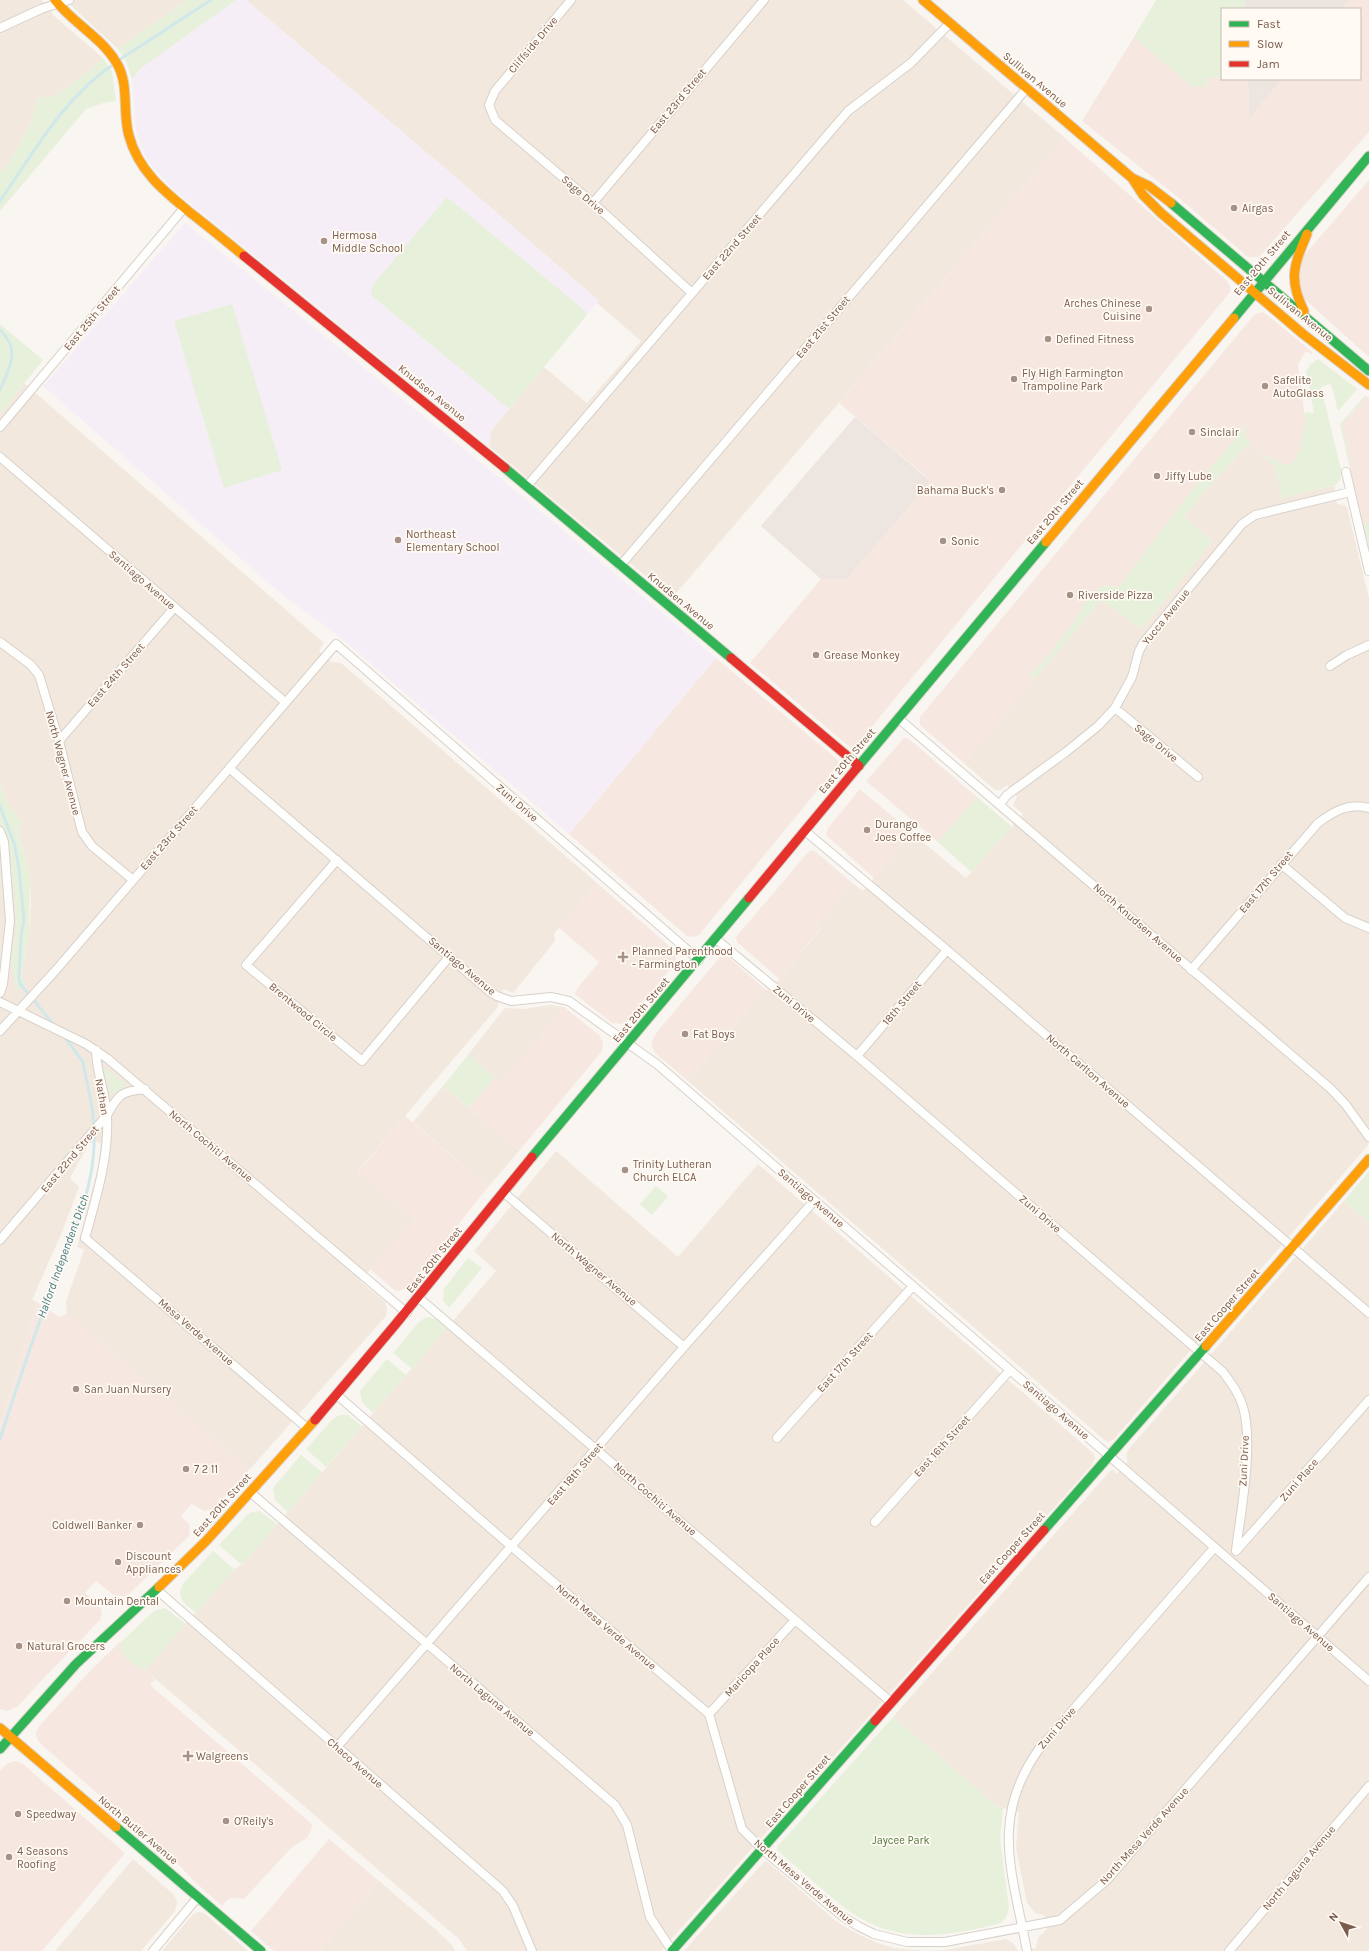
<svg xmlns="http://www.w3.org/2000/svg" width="1369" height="1951" font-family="Karla,sans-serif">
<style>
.residential{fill:#f2e8de}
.commercial{fill:#f6e8e1}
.industrial{fill:#ede5e0}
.education{fill:#f6eef6}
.green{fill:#e7f0db}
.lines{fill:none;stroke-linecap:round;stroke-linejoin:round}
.stream{stroke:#d0e8ea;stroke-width:3}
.street-casing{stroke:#d7d1cb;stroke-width:10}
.fast-casing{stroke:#d9d2cb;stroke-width:11}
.slow-casing{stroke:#d9d2cb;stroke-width:11}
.jam-casing{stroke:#d9d2cb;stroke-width:11}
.street{stroke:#fefefd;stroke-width:8}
.fast{stroke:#30b455;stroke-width:9}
.slow{stroke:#ff9f0a;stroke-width:9}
.jam{stroke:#e5322d;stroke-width:9}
.poi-dot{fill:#a69286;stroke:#fffaf3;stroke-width:1.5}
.labels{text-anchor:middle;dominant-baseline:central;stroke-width:3.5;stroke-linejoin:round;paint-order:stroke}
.street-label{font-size:11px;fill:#7a5c4d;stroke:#fffaf3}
.poi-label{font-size:11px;fill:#7a5c4d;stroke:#fffaf3;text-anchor:start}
.park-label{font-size:11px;fill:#537a41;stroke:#fffaf3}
.water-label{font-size:12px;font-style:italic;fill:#437c86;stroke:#fffaf3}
</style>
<rect width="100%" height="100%" fill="#f9f5f0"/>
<path class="residential" d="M 0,0 L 42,0 L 54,16 L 103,58 L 92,69 L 57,95 L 38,98 L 31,123 L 14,155 L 0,173 Z
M 65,0 L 187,0 L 118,49 Z
M 246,0 L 903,0 L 1065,138 L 672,598 L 489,446 L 491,431 L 544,367 L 587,403 L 641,341 L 597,303 L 599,301 L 445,168 Z
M 24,383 L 324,643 L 319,651 L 332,662 L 341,663 L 597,883 L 554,934 L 555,941 L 513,993 L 503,989 L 497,1008 L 358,1171 L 414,1219 L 360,1281 L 385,1302 L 387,1309 L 386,1316 L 249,1470 L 67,1314 L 66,1302 L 84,1250 L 77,1247 L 98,1167 L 101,1144 L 95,1140 L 88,1145 L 70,1178 L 79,1187 L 62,1232 L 32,1300 L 37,1302 L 0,1426 L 0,822 L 5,829 L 9,843 L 17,929 L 11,958 L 17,990 L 23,981 L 21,976 L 29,935 L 31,904 L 30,877 L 18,827 L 24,824 L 8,804 L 0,785 L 0,414 Z
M 1249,444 L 1275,466 L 1282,497 L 1334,486 L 1337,504 L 1344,505 L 1347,508 L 1369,598 L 1369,1144 L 1113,1440 L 1107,1442 L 688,1081 L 765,989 L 769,991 L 821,929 L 817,925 L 852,883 L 863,891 L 912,833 L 966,878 L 1012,827 L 1023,814 L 1013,805 L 1017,797 L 1007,785 L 1000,790 L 995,790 L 964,763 L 1101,599 L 1142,629 L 1212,541 L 1184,517 L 1214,481 Z
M 550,1005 L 564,1007 L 502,1083 L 468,1055 L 505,1008 L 524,1009 Z
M 443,1086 L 519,1151 L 488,1187 L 413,1122 Z
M 556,1151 L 678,1257 L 758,1164 L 1093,1453 L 1095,1457 L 1092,1465 L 661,1951 L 467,1951 L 459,1939 L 145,1670 L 234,1569 L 242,1565 L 496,1271 L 474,1251 Z
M 1344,1201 L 1369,1222 L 1369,1951 L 1022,1951 L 1036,1948 L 1038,1938 L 1047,1929 L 1044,1915 L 1035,1913 L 1027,1903 L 1016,1848 L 1019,1812 L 998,1807 L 893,1717 L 1110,1471 L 1113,1470 L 1117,1474 L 1128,1461 L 1126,1456 L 1128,1450 Z
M 133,1859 L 173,1894 L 177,1901 L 175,1911 L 141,1951 L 55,1951 Z
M 764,1862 L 768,1862 L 837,1922 L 854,1932 L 875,1942 L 893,1948 L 926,1951 L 945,1950 L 1006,1939 L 1013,1943 L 1018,1951 L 684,1951 Z
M 379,1881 L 435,1929 L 452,1945 L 455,1951 L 320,1951 Z
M 198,1912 L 204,1913 L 248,1951 L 162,1951 L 193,1914 Z"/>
<path class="commercial" d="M 1350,0 L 1369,0 L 1369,132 L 1259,257 L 1248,257 L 1179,198 L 1082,121 L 1134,37 L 1192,87 L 1207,87 L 1208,77 L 1248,79 L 1249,117 L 1282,79 L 1360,79 L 1360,9 L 1342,9 Z
M 1065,138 L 1227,281 L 1230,287 L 1230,292 L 855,747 L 851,748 L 750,663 L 821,579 L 846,578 L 929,479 L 839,403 Z
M 1369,180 L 1369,357 L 1300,295 L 1296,284 L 1301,259 Z
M 1262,312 L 1266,314 L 1312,352 L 1311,354 L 1306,351 L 1298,364 L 1306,426 L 1298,454 L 1293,463 L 1285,465 L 1278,461 L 1260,454 L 1254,448 L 1245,436 L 1247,425 L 1200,480 L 1119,587 L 1101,586 L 1085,602 L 1071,626 L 1058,641 L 1051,654 L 1030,674 L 1035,679 L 964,763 L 920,725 L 920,717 L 1254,315 Z
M 1366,396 L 1369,398 L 1369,522 L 1363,524 L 1349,464 L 1351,464 L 1342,425 Z
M 716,658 L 838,760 L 839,764 L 699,935 L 691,937 L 687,936 L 569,834 Z
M 904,738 L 909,739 L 977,797 L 938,842 L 866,781 Z
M 860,789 L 912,833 L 874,878 L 826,835 L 828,828 Z
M 810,850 L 816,852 L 852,883 L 817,925 L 821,928 L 779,979 L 737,942 L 736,937 Z
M 597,883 L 675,951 L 677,955 L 675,963 L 628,1021 L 622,1024 L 612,1023 L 575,994 L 577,989 L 599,962 L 559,928 Z
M 726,955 L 765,989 L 688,1081 L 655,1053 L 652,1047 L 652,1041 L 657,1032 L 720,957 Z
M 564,1007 L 599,1035 L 603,1042 L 602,1051 L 519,1151 L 469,1108 L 495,1077 L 502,1082 Z
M 405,1116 L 488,1187 L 410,1286 L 399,1291 L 393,1289 L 370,1269 L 414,1219 L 358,1172 Z
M 37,1302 L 59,1317 L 67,1314 L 249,1470 L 213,1509 L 204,1511 L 192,1504 L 181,1516 L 190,1525 L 189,1536 L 127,1596 L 115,1596 L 96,1581 L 85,1593 L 100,1607 L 102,1613 L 100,1620 L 41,1681 L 18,1706 L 7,1711 L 0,1709 L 0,1426 Z
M 122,1640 L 121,1642 L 139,1668 L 145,1670 L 155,1679 L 150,1685 L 313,1825 L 307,1838 L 292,1847 L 244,1899 L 232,1898 L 227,1900 L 222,1906 L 195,1882 L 178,1864 L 42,1745 L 37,1739 L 36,1732 L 40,1725 L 90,1671 Z
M 16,1761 L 23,1764 L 125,1853 L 42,1951 L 0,1951 L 0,1771 L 8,1763 Z
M 329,1839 L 379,1881 L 320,1951 L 274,1951 L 251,1931 Z"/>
<path class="industrial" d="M 1245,0 L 1350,0 L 1342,9 L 1245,9 Z
M 1248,79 L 1282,79 L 1249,118 Z
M 855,417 L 929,480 L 929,483 L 846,579 L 821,579 L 761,526 Z"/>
<path class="education" d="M 236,0 L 246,0 L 445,168 L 599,301 L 587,315 L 582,308 L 447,197 L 371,295 L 509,409 L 491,431 L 489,446 L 173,189 L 154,169 L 146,157 L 136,131 L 132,79 L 140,69 Z
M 185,223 L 522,496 L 716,658 L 569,834 L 334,632 L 286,598 L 43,386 Z"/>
<path class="green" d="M 187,0 L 236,0 L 140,69 L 132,79 L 125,59 L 118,49 Z
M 1156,0 L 1245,0 L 1245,9 L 1222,9 L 1222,77 L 1208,77 L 1207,87 L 1192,87 L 1134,37 Z
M 103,58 L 112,72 L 116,101 L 103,103 L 86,109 L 0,211 L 0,173 L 14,155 L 31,123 L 38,98 L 57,95 L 92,69 Z
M 447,197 L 582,308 L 587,315 L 509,409 L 371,295 L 372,286 Z
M 232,304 L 282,470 L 224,488 L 174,321 Z
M 0,324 L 43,360 L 0,414 Z
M 1318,359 L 1357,389 L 1339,410 L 1337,409 L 1334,393 L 1330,384 L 1321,387 L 1342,474 L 1340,480 L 1336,485 L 1282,498 L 1275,466 L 1260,454 L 1278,461 L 1285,465 L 1293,463 C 1302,447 1306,430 1305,412 L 1314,413 L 1306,371 L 1311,364 Z
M 1365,395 L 1366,396 L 1342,425 L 1351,464 L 1349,464 L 1340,424 Z
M 1248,424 L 1245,436 L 1254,448 L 1249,444 L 1214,481 L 1184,517 L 1212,541 L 1142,629 L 1101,600 L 1035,679 L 1030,674 L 1051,654 L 1058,641 L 1071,626 L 1085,602 L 1101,586 L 1119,587 L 1200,479 Z
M 1369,522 L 1369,549 L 1363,524 Z
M 0,785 L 8,804 L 24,824 L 18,827 L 30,877 L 29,935 L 21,976 L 26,984 L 16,991 L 11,958 L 17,929 L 9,843 L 5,829 L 0,822 Z
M 977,797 L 1012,827 L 971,872 L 938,842 Z
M 468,1055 L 495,1077 L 469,1108 L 443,1086 Z
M 106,1068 L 126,1085 L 123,1088 L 111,1095 L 103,1070 Z
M 1369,1171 L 1369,1222 L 1344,1201 Z
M 656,1186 L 668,1196 L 652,1215 L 640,1204 Z
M 468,1258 L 482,1268 L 449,1308 L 443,1300 L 444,1289 Z
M 426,1317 L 437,1319 L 447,1328 L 412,1369 L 393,1353 L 419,1322 Z
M 387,1359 L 406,1375 L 373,1413 L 362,1402 L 360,1391 Z
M 340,1415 L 348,1415 L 362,1426 L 326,1467 L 306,1449 L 334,1418 Z
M 301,1455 L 322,1472 L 288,1512 L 275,1500 L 273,1488 Z
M 260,1511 L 277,1524 L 242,1565 L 219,1545 L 247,1515 L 252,1512 Z
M 213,1551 L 234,1569 L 196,1613 C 186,1605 175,1598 183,1584 Z
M 165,1608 L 186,1624 L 145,1670 C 135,1667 117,1653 121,1642 L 154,1611 Z
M 893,1717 L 998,1807 L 1003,1808 L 1000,1839 L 1009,1909 L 1005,1919 L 1001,1923 C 956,1935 905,1944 862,1919 C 845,1910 831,1896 816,1884 C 803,1872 790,1862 777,1850 L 778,1846 Z"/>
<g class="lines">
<path class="stream" d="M 119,60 L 211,0
M 0,201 C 34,152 64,97 114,64
M 0,330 C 21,350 10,366 0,390
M 0,806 L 15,846 L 19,870 L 24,919 L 21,936 L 19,978 L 20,984 L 55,1026
M 64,1036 L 83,1062 L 92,1107 L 94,1127
M 0,1439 C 15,1393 30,1347 47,1301 C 66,1250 97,1189 94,1133"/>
<g class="street-casing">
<path id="street" d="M 571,0 L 495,91 L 489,105 L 495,120 L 593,203 L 692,293
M 0,28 L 41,9 L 69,0
M 593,203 L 764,0
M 0,427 L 184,208
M 0,457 L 285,702
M 1346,472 L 1369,571
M 527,486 L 848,111 L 911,63 L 950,23
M 620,566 L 1027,88
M 0,642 L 31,665 L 39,675 L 59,741 L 82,832 L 92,846 L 133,880
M 1330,666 L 1347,655 L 1369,645
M 1115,708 L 1198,777
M 898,718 L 1331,1089 L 1346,1105 L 1369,1137
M 59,741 L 174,608
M 229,768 L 489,991 L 497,996 L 511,1001 L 551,997 L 569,1001 L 658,1065 L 1369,1681
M 1000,804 L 1007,795 L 1066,752 L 1098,726 L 1115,708 L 1132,677 L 1139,651 L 1144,642 L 1242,524 L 1255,515 L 1350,492
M 0,831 L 4,842 L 10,921 L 3,984 L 0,993
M 805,831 L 947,950 L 1369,1313
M 337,860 L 246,965 L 362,1061 L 449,957
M 1281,864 L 1345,918 L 1369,928
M 716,939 L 857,1056 L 1223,1372 C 1231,1383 1239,1393 1243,1407 C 1254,1443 1241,1511 1236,1550
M 1191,970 L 1318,823 C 1333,812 1349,802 1369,808
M 0,1002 L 86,1044 L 108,1059 L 407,1313
M 0,1031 L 56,970 L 336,644 L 699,960
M 96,1050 C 96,1072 106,1094 107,1116 C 109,1158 96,1198 85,1238 L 307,1428
M 857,1056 L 947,950
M 503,1192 L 684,1347
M 0,1240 L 107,1115 C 118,1095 121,1091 145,1089
M 419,1298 L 891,1702
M 337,1395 L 512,1547 L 709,1714 L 742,1829 L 762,1849 L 842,1916 L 858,1926 L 874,1934 L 907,1942 L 945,1942 L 1060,1920 L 1107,1880 L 1369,1577
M 777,1438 L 913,1286
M 250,1492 L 615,1805 L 627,1825 L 650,1917 L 672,1951
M 875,1522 L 1010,1370
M 1236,1551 L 1369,1400
M 157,1590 L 503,1891 L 513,1906 L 532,1951
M 709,1714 L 795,1620
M 337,1747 L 684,1347 L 814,1201
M 153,1951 L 198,1897
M 1027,1951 C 1013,1874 989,1819 1039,1749 L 1214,1548
M 1229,1951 L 1369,1786"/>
</g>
<g class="fast-casing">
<path id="fast" d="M 1171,203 L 1369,371
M 1234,318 L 1369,156
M 505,468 L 731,658
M 856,769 L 1046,542
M 532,1157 L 749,898
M 1044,1530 L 1206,1346
M 0,1749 L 76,1664 L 159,1587
M 116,1827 L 261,1951
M 672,1951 L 875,1721"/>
</g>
<g class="slow-casing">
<path id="slow" d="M 55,0 C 73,23 101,37 116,62 C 130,84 122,112 129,136 C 139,172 165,192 192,214 C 210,228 227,242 244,256
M 923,0 L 1132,178 L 1149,186 L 1171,203
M 1132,178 L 1143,195 L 1161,213 L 1303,334 L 1369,385
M 1304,311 C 1288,279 1294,265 1307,234
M 1046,542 L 1234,318
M 1206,1346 L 1369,1159
M 159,1587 L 207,1540 L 315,1420
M 0,1728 L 116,1827"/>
</g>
<g class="jam-casing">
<path id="jam" d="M 244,256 L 505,468
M 731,658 L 859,766
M 749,898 L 856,769
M 315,1420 L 395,1325 L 532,1157
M 875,1721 L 1044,1530"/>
</g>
<use href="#street" class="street"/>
<use href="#fast" class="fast"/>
<use href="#slow" class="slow"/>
<use href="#jam" class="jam"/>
</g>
<g class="poi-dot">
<circle cx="1234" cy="208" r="4"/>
<circle cx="324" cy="241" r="4"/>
<circle cx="1149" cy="309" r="4"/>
<circle cx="1048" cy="339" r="4"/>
<circle cx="1014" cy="379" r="4"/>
<circle cx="1265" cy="386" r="4"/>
<circle cx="1192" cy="432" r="4"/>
<circle cx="1157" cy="476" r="4"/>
<circle cx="1002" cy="490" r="4"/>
<circle cx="398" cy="540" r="4"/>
<circle cx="943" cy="541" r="4"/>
<circle cx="1070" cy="595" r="4"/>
<circle cx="816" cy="655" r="4"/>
<circle cx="867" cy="830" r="4"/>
<path d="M621 951h4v4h4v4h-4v4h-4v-4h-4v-4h4z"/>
<circle cx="685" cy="1034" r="4"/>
<circle cx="625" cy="1170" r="4"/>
<circle cx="76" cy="1389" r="4"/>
<circle cx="186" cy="1469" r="4"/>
<circle cx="140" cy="1525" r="4"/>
<circle cx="118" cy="1562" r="4"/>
<circle cx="67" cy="1601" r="4"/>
<circle cx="19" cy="1646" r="4"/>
<path d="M186 1750h4v4h4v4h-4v4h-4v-4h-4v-4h4z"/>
<circle cx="18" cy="1814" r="4"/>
<circle cx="226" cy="1821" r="4"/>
<circle cx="9" cy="1857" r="4"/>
</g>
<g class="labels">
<g class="street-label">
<text transform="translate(533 45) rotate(-50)">Cliffside Drive</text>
<text transform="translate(1035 80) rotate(40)">Sullivan Avenue</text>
<text transform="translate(678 101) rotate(-50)">East 23rd Street</text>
<text transform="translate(583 195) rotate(41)">Sage Drive</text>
<text transform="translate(732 247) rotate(-49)">East 22nd Street</text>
<text transform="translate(1262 263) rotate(-50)">East 20th Street</text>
<text transform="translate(1300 314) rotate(39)">Sullivan Avenue</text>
<text transform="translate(92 318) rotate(-50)">East 25th Street</text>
<text transform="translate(823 327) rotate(-50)">East 21st Street</text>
<text transform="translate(432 393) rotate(39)">Knudsen Avenue</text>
<text transform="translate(1055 512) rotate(-50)">East 20th Street</text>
<text transform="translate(142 580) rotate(41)">Santiago Avenue</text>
<text transform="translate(681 601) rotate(40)">Knudsen Avenue</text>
<text transform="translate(1166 617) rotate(-51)">Yucca Avenue</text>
<text transform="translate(116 675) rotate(-49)">East 24th Street</text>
<text transform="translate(1156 743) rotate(40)">Sage Drive</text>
<text transform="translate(847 761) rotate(-50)">East 20th Street</text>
<text transform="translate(63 763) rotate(75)">North Wagner Avenue</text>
<text transform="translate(517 803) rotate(41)">Zuni Drive</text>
<text transform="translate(169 838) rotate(-49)">East 23rd Street</text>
<text transform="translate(1266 882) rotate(-50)">East 17th Street</text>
<text transform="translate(1138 923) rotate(41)">North Knudsen Avenue</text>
<text transform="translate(462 966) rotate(40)">Santiago Avenue</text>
<text transform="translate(902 1003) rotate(-50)">18th Street</text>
<text transform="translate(794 1004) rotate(40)">Zuni Drive</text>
<text transform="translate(641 1010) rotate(-50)">East 20th Street</text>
<text transform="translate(303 1012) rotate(40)">Brentwood Circle</text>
<text transform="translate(1088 1071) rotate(41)">North Carlton Avenue</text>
<text transform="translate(102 1097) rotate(80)">Nathan</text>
<text transform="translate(211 1146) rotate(40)">North Cochiti Avenue</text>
<text transform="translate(70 1159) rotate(-50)">East 22nd Street</text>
<text transform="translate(811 1198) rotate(41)">Santiago Avenue</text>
<text transform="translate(1040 1214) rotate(41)">Zuni Drive</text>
<text transform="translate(434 1260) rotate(-51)">East 20th Street</text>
<text transform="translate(594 1269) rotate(40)">North Wagner Avenue</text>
<text transform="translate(1227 1305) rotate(-49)">East Cooper Street</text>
<text transform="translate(196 1332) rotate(41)">Mesa Verde Avenue</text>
<text transform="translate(845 1362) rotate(-48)">East 17th Street</text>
<text transform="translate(1056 1410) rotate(41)">Santiago Avenue</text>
<text transform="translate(942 1446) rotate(-48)">East 16th Street</text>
<text transform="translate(1244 1461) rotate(-87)">Zuni Drive</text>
<text transform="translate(575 1474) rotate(-49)">East 18th Street</text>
<text transform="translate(1299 1480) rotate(-49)">Zuni Place</text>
<text transform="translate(655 1499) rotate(41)">North Cochiti Avenue</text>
<text transform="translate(222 1505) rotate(-48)">East 20th Street</text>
<text transform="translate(1012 1548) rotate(-48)">East Cooper Street</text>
<text transform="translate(1301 1622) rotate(41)">Santiago Avenue</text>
<text transform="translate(606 1627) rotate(40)">North Mesa Verde Avenue</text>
<text transform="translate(752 1667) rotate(-48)">Maricopa Place</text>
<text transform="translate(492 1700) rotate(40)">North Laguna Avenue</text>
<text transform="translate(1057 1728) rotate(-49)">Zuni Drive</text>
<text transform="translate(355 1763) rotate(41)">Chaco Avenue</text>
<text transform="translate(798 1791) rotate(-49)">East Cooper Street</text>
<text transform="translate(138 1830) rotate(40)">North Butler Avenue</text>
<text transform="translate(1144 1836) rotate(-48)">North Mesa Verde Avenue</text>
<text transform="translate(1299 1868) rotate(-50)">North Laguna Avenue</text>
<text transform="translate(804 1882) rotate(40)">North Mesa Verde Avenue</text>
</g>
<g class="poi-label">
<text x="1242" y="208">Airgas</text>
<text x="332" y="235">Hermosa<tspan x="332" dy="13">Middle School</tspan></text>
<text x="1141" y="303" text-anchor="end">Arches Chinese<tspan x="1141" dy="13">Cuisine</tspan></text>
<text x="1056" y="339">Defined Fitness</text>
<text x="1022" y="373">Fly High Farmington<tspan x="1022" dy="13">Trampoline Park</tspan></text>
<text x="1273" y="380">Safelite<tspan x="1273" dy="13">AutoGlass</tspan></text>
<text x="1200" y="432">Sinclair</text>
<text x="1165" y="476">Jiffy Lube</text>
<text x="994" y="490" text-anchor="end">Bahama Buck's</text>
<text x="406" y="534">Northeast<tspan x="406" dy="13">Elementary School</tspan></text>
<text x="951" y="541">Sonic</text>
<text x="1078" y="595">Riverside Pizza</text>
<text x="824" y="655">Grease Monkey</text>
<text x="875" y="824">Durango<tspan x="875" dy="13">Joes Coffee</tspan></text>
<text x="632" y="951">Planned Parenthood<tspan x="632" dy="13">- Farmington</tspan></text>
<text x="693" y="1034">Fat Boys</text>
<text x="633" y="1164">Trinity Lutheran<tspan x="633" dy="13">Church ELCA</tspan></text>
<text x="84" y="1389">San Juan Nursery</text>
<text x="194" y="1469">7 2 11</text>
<text x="132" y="1525" text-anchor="end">Coldwell Banker</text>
<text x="126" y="1556">Discount<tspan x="126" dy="13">Appliances</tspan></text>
<text x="75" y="1601">Mountain Dental</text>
<text x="27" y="1646">Natural Grocers</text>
<text x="196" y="1756">Walgreens</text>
<text x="26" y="1814">Speedway</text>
<text x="234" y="1821">O'Reily's</text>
<text x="17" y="1851">4 Seasons<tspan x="17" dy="13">Roofing</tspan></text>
</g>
<g class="park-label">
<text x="901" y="1840">Jaycee Park</text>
</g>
<g class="water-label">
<text transform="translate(63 1256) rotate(-70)">Halford Independent Ditch</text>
</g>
</g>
<rect x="1221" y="8" width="140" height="72" fill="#fffaf3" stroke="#cabbb1"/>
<rect x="1229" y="21" width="20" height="6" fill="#30b455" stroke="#cabbb1"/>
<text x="1257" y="28" font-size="12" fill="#7a5c4d">Fast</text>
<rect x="1229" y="41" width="20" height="6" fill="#ff9f0a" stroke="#cabbb1"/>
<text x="1257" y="48" font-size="12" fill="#7a5c4d">Slow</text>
<rect x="1229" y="61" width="20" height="6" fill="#e5322d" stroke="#cabbb1"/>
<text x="1257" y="68" font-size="12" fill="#7a5c4d">Jam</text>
<g transform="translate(1341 1923) rotate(310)" stroke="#fffaf3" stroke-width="3" paint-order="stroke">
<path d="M0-3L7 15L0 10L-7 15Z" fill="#7a5c4d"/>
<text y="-6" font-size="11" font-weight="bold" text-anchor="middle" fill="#7a5c4d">N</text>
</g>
</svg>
